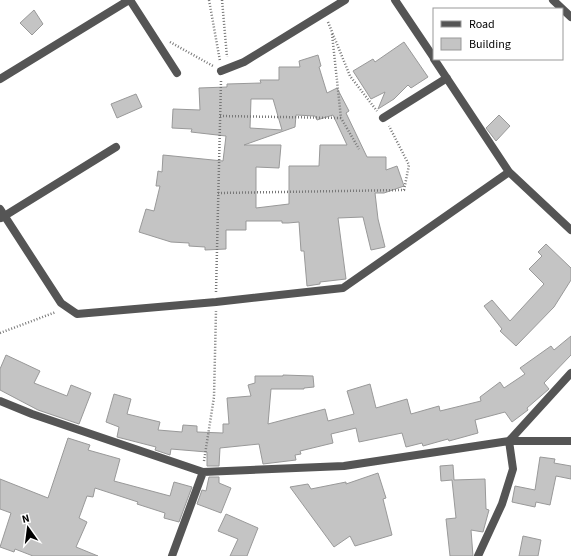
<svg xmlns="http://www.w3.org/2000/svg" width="571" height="556" font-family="'Source Sans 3',sans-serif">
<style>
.building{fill:#c4c4c4;stroke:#999;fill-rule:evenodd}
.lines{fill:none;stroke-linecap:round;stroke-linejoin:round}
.path{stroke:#777;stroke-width:2.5;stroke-dasharray:1 2;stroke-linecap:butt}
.street{stroke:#555;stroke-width:8}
</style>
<rect width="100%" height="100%" fill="#fff"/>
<path class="building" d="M 34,10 L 43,24 L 32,35 L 20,23 Z
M 404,42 L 428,77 L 411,88 L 408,85 L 394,99 L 378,109 L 385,92 L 371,99 L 353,71 L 373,59 L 375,62 Z
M 318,55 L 321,66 L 319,67 L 327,93 L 337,88 L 349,111 L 346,113 L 367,157 L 386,157 L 386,170 L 397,166 L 404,186 L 384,193 L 375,193 L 378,219 L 385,247 L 371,250 L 363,217 L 338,218 L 346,279 L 320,282 L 320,284 L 307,286 L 304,251 L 301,251 L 299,222 L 288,223 L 282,223 L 282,221 L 246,221 L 246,230 L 226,230 L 226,249 L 205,250 L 205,247 L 189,246 L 189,243 L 171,242 L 139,232 L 146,209 L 154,211 L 160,186 L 156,186 L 158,171 L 162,172 L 163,155 L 223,161 L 226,136 L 191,132 L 192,129 L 172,128 L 173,109 L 200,110 L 199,88 L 227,87 L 227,84 L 261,83 L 260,80 L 279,80 L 279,67 L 300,67 L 299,61 ZM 251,99 L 273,99 L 282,130 L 250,128 ZM 296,115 L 315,116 L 317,120 L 333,115 L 347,145 L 320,145 L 319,166 L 289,166 L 289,204 L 256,208 L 256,167 L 279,168 L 281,145 L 244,145 L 295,127 Z
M 136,94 L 142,107 L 117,118 L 111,104 Z
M 499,115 L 510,126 L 496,141 L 486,128 Z
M 546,244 L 571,268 L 571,280 L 554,307 L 516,346 L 500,331 L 502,329 L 484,306 L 492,300 L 510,321 L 544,284 L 529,269 L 542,256 L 538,252 Z
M 571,336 L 571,355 L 544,383 L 549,389 L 527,408 L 528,410 L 512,422 L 505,412 L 475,420 L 478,433 L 449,441 L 448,439 L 423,446 L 422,443 L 406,447 L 402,433 L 359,442 L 356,428 L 331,434 L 333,443 L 300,451 L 301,454 L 295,455 L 296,460 L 263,464 L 259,444 L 220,448 L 219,466 L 207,466 L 207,452 L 171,449 L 170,455 L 155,450 L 156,447 L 117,437 L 119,427 L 106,422 L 114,394 L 131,399 L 127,414 L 160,422 L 158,430 L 182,432 L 183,425 L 197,426 L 197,432 L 223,433 L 223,424 L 229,424 L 227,398 L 251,396 L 248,385 L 255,383 L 255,376 L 283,376 L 283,375 L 313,376 L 314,387 L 304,388 L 304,389 L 271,389 L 268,424 L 325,409 L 328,421 L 354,414 L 347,391 L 370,384 L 376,408 L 407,399 L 411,414 L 439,406 L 440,411 L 481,401 L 480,397 L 500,382 L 504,388 L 525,374 L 520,368 L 551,346 L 554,350 Z
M 6,355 L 40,371 L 34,383 L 67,396 L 71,385 L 91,393 L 79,424 L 38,410 L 0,390 L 0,369 Z
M 68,438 L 90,445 L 88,450 L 120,459 L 114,481 L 170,496 L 174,482 L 192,487 L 179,522 L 164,518 L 165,513 L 137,504 L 138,502 L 95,488 L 93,497 L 87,496 L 79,518 L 87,522 L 76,547 L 98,556 L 33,556 L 15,549 L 14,552 L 0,547 L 11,513 L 0,509 L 0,479 L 48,498 Z
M 540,457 L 555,459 L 554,463 L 571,466 L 571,479 L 556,476 L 550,505 L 536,502 L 535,507 L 512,502 L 515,486 L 535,490 Z
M 453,465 L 454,480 L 485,479 L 486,509 L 489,510 L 483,532 L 471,530 L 473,556 L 450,556 L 446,519 L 456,518 L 452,480 L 441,481 L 440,466 Z
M 378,473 L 386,498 L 383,499 L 392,535 L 355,546 L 350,536 L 334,547 L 290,487 L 308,484 L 311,489 L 346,482 L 346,484 Z
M 209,477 L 219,477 L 219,483 L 231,488 L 221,513 L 197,504 L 202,490 L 206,491 Z
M 226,514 L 258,528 L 247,556 L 230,556 L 238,539 L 218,531 Z
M 523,536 L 541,540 L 538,556 L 519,556 Z"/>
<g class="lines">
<path class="path" d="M 209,0 L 220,61
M 222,0 L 227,57
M 328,22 L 350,76 L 377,111
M 332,34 L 341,118 L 359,149
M 170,42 L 213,66
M 220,116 L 341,118
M 218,193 L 404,190 L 409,165 L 389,126
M 216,292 L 221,81
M 0,333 L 56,312
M 204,461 L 214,397 L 216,311"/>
<path class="street" d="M 130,0 L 177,73
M 395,0 L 434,58
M 553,0 L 571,17
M 434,59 L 509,172 L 571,230
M 221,71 L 244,62 L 345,0
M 0,79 L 129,0
M 383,118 L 447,78
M 0,209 L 61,303 L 77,314 L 216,302 L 343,288 L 509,172
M 1,218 L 116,147
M 0,401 L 32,414 L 203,472 L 344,466 L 509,441 L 571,373
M 172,556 L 203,472
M 478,556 L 502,504 L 513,469 L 509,441 L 571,441"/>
</g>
<rect x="433" y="8" width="130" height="52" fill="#ffffff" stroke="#999999"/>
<rect x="441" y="21" width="20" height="6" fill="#555555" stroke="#999999"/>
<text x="469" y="28" font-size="12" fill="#000000">Road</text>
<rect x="441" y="38" width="20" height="12" fill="#c4c4c4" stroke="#999999"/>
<text x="469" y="48" font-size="12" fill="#000000">Building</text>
<g transform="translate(28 528) rotate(346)" stroke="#ffffff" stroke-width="3" paint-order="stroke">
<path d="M0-3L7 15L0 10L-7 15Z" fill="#000000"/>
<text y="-6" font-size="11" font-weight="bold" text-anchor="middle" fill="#000000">N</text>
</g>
</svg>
